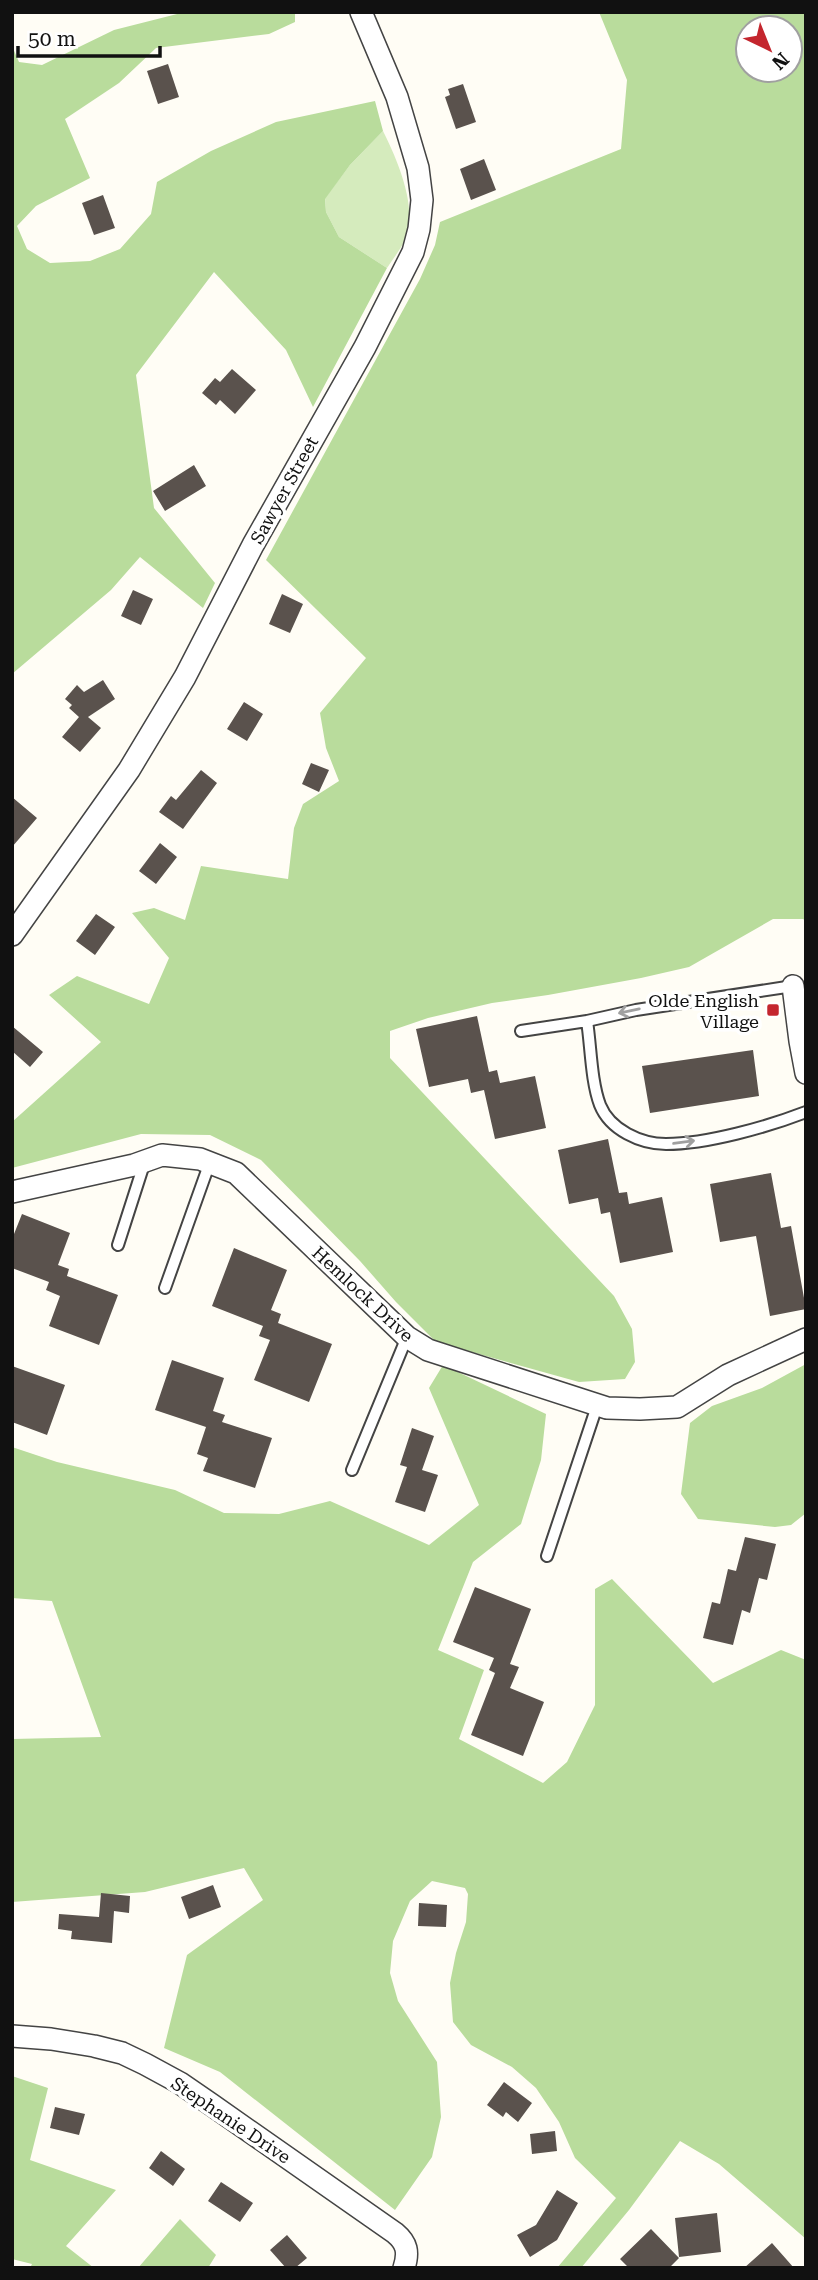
<svg xmlns="http://www.w3.org/2000/svg" width="818" height="2280" font-family="'Roboto Serif',serif">
<style>
.green{fill:#d5ebbd}
.forest{fill:#b9dc9c;fill-rule:evenodd}
.building{fill:#5a524d}
.lines{fill:none;stroke-linecap:round;stroke-linejoin:round}
.service-casing{stroke:#444;stroke-width:14}
.minor-casing{stroke:#444;stroke-width:24}
.service{stroke:#fff;stroke-width:10}
.minor{stroke:#fff;stroke-width:21}
.oneway{stroke:#a0a0a0}
.poi-dot{fill:#c4262e;stroke:#fff;stroke-width:2.5}
.labels{text-anchor:middle;dominant-baseline:central;stroke-width:7;stroke-linejoin:round;paint-order:stroke}
.street-label{font-size:18px;fill:#111;stroke:#fff}
.poi-label{font-size:18px;fill:#111;stroke:#fff;text-anchor:end}
</style>
<rect width="100%" height="100%" fill="#fffdf5"/>
<path class="green" d="M 383,131 C 397,159 419,209 405,240 C 400,250 393,259 387,268 L 339,237 L 326,212 L 325,198 L 350,165 Z"/>
<path class="forest" d="M 185,12 L 295,12 L 295,22 L 269,34 L 156,48 L 119,83 L 65,119 L 90,178 L 36,206 L 17,226 L 27,249 L 50,263 L 90,261 L 120,249 L 151,214 L 157,182 L 211,151 L 276,122 L 375,101 L 383,131 L 350,165 L 325,199 L 326,212 L 339,237 L 387,268 L 313,407 L 286,350 L 214,272 L 136,375 L 154,508 L 215,583 L 203,608 L 140,557 L 111,590 L 12,674 L 12,46 L 19,62 L 42,65 L 114,30 Z
M 599,12 L 806,12 L 806,921 L 803,919 L 773,919 L 689,967 L 641,978 L 548,995 L 492,1003 L 428,1018 L 390,1031 L 390,1058 L 614,1296 L 632,1329 L 635,1362 L 625,1379 L 579,1382 L 436,1342 L 396,1302 L 360,1261 L 261,1160 L 210,1135 L 141,1134 L 12,1168 L 12,1122 L 101,1042 L 49,995 L 77,976 L 149,1004 L 169,958 L 132,913 L 154,908 L 185,920 L 201,866 L 288,879 L 294,828 L 303,804 L 339,781 L 326,748 L 320,713 L 366,658 L 266,560 L 420,279 L 435,245 L 440,222 L 621,149 L 627,80 ZM 748,28 L 790,28 L 790,70 L 748,70 Z
M 806,1364 L 806,1513 L 791,1525 L 775,1527 L 698,1519 L 681,1494 L 690,1423 L 712,1406 L 762,1388 Z
M 443,1365 L 546,1414 L 541,1460 L 521,1524 L 473,1562 L 438,1650 L 484,1670 L 459,1739 L 543,1783 L 567,1762 L 595,1705 L 595,1589 L 612,1579 L 713,1683 L 781,1650 L 806,1660 L 806,2239 L 719,2164 L 680,2141 L 629,2210 L 581,2268 L 557,2268 L 616,2198 L 575,2158 L 559,2122 L 536,2088 L 512,2067 L 471,2045 L 453,2022 L 450,1983 L 456,1953 L 466,1922 L 468,1894 L 465,1888 L 432,1881 L 410,1901 L 393,1941 L 390,1973 L 398,2001 L 437,2062 L 441,2117 L 432,2157 L 395,2210 L 220,2072 L 164,2048 L 187,1955 L 263,1900 L 244,1868 L 145,1892 L 12,1902 L 12,1739 L 101,1737 L 52,1601 L 12,1598 L 12,1447 L 57,1462 L 175,1490 L 224,1513 L 279,1514 L 330,1501 L 429,1545 L 479,1505 L 429,1388 Z
M 12,2076 L 48,2088 L 30,2160 L 116,2190 L 66,2246 L 94,2268 L 30,2268 L 32,2264 L 12,2259 Z
M 180,2219 L 216,2255 L 208,2268 L 138,2268 Z"/>
<path class="building" d="M 168,64 L 179,97 L 158,104 L 147,71 Z
M 463,84 L 476,122 L 456,129 L 445,97 L 450,95 L 448,89 Z
M 484,159 L 496,190 L 471,200 L 460,169 Z
M 103,195 L 115,228 L 94,235 L 82,203 Z
M 232,369 L 256,390 L 235,414 L 220,400 L 216,405 L 202,393 L 215,378 L 220,382 Z
M 194,465 L 206,486 L 165,511 L 153,491 Z
M 133,590 L 153,599 L 141,625 L 121,616 Z
M 282,594 L 303,604 L 290,633 L 269,624 Z
M 103,680 L 115,699 L 88,717 L 101,728 L 80,752 L 62,737 L 79,717 L 69,708 L 72,705 L 65,699 L 77,685 L 84,692 Z
M 244,702 L 263,714 L 247,741 L 227,729 Z
M 311,763 L 329,770 L 319,792 L 302,784 Z
M 201,770 L 217,783 L 183,829 L 159,812 L 171,796 L 176,800 Z
M 12,797 L 37,818 L 12,847 Z
M 160,843 L 177,857 L 156,884 L 139,871 Z
M 96,914 L 115,927 L 95,955 L 76,941 Z
M 477,1016 L 489,1072 L 497,1070 L 500,1083 L 535,1076 L 546,1128 L 495,1139 L 484,1090 L 471,1093 L 468,1079 L 429,1087 L 416,1029 Z
M 12,1026 L 43,1052 L 30,1067 L 12,1051 Z
M 753,1050 L 759,1096 L 650,1113 L 642,1066 Z
M 608,1139 L 619,1193 L 627,1192 L 629,1204 L 662,1197 L 673,1252 L 620,1263 L 610,1212 L 601,1214 L 598,1198 L 569,1204 L 558,1150 Z
M 771,1173 L 781,1228 L 791,1226 L 806,1309 L 770,1316 L 756,1236 L 720,1242 L 710,1184 Z
M 22,1214 L 70,1233 L 58,1265 L 69,1269 L 67,1276 L 118,1295 L 99,1345 L 49,1326 L 60,1296 L 46,1290 L 49,1282 L 12,1268 L 12,1239 Z
M 234,1248 L 287,1270 L 271,1310 L 281,1314 L 278,1323 L 332,1344 L 309,1402 L 254,1380 L 270,1340 L 259,1336 L 263,1326 L 212,1306 Z
M 172,1360 L 224,1378 L 213,1411 L 225,1415 L 222,1422 L 272,1438 L 255,1488 L 203,1471 L 208,1458 L 197,1454 L 206,1427 L 155,1410 Z
M 12,1366 L 65,1385 L 47,1435 L 12,1422 Z
M 412,1428 L 434,1436 L 422,1470 L 438,1475 L 425,1512 L 395,1502 L 407,1467 L 400,1465 Z
M 745,1537 L 776,1544 L 767,1580 L 759,1578 L 750,1613 L 742,1610 L 733,1645 L 703,1638 L 712,1602 L 720,1604 L 728,1569 L 736,1571 Z
M 475,1587 L 531,1609 L 510,1664 L 519,1667 L 510,1688 L 544,1702 L 523,1756 L 471,1735 L 495,1673 L 489,1670 L 494,1658 L 453,1642 Z
M 213,1885 L 221,1907 L 189,1919 L 181,1897 Z
M 101,1893 L 130,1896 L 129,1913 L 114,1911 L 112,1943 L 71,1939 L 72,1931 L 58,1929 L 59,1914 L 99,1917 Z
M 419,1903 L 447,1905 L 446,1927 L 418,1926 Z
M 504,2082 L 532,2103 L 518,2122 L 506,2112 L 503,2117 L 487,2105 Z
M 55,2107 L 85,2114 L 79,2135 L 50,2128 Z
M 555,2131 L 557,2151 L 532,2154 L 530,2134 Z
M 161,2151 L 185,2169 L 173,2186 L 149,2168 Z
M 221,2182 L 253,2203 L 240,2222 L 208,2201 Z
M 557,2190 L 578,2203 L 557,2240 L 530,2257 L 517,2235 L 536,2225 Z
M 717,2213 L 721,2252 L 679,2257 L 675,2218 Z
M 651,2229 L 679,2258 L 669,2268 L 629,2268 L 620,2259 Z
M 287,2235 L 307,2258 L 295,2268 L 286,2268 L 270,2250 Z
M 772,2243 L 794,2268 L 744,2268 Z"/>
<g class="lines">
<g class="service-casing">
<path id="service" d="M 793,986 L 636,1010 L 587,1021 C 591,1047 591,1081 600,1105 C 610,1130 641,1144 666,1144 C 707,1144 767,1127 806,1112
M 521,1031 L 587,1021
M 118,1245 L 145,1161
M 165,1288 L 210,1162
M 352,1470 L 407,1337
M 547,1556 L 597,1406"/>
</g>
<g class="minor-casing">
<path id="minor" d="M 12,935 L 129,770 L 185,677 L 253,545 L 365,347 L 413,252 L 419,229 L 422,200 L 418,168 L 397,97 L 361,12
M 793,986 L 800,1041 L 806,1073
M 12,1192 L 134,1165 L 162,1155 L 200,1159 L 236,1173 L 407,1337 L 428,1350 L 607,1408 L 640,1409 L 677,1407 L 728,1375 L 806,1339
M 12,2036 L 51,2039 L 94,2046 L 122,2053 L 145,2064 L 180,2083 L 212,2105 L 395,2233 C 407,2243 409,2252 404,2268"/>
</g>
<use href="#service" class="service"/>
<use href="#minor" class="minor"/>
</g>
<defs><path id="oneway-shaft" d="M-6 0H5M1.5-3L5.5 0L1.5 3" fill="none" stroke-width="1.6" stroke-linecap="round" stroke-linejoin="round" transform="scale(1.75)"/></defs>
<g class="oneway">
<use href="#oneway-shaft" transform="translate(629 1011) rotate(168)"/>
<use href="#oneway-shaft" transform="translate(684 1142) rotate(-8)"/>
</g>
<rect class="poi-dot" x="766" y="1003" width="14" height="14" rx="3.5"/>
<g class="labels">
<g class="street-label">
<text transform="translate(284 490) rotate(-61)">Sawyer Street</text>
<text transform="translate(363 1294) rotate(43)">Hemlock Drive</text>
<text transform="translate(231 2120) rotate(34)">Stephanie Drive</text>
</g>
<g class="poi-label">
<text x="759" y="1000">Olde English<tspan x="759" dy="21">Village</tspan></text>
</g>
</g>
<rect width="818" height="2280" fill="none" stroke="#111111" stroke-width="28"/>
<g transform="translate(769 49) rotate(137)"><circle r="33" fill="#ffffff" stroke="#a0a0a0" stroke-width="2"/>
<path d="M0-5L12 26L0 18L-12 26Z" fill="#c4262e"/>
<text y="-10" font-size="19" font-weight="bold" text-anchor="middle" fill="#111111">N</text>
</g>
<path d="M18 46v10h142v-10" fill="none" stroke="#111111" stroke-width="3.5"/>
<text x="28" y="46" font-size="21" fill="#111111" stroke="#ffffff" stroke-width="5" paint-order="stroke">50 m</text>
</svg>
